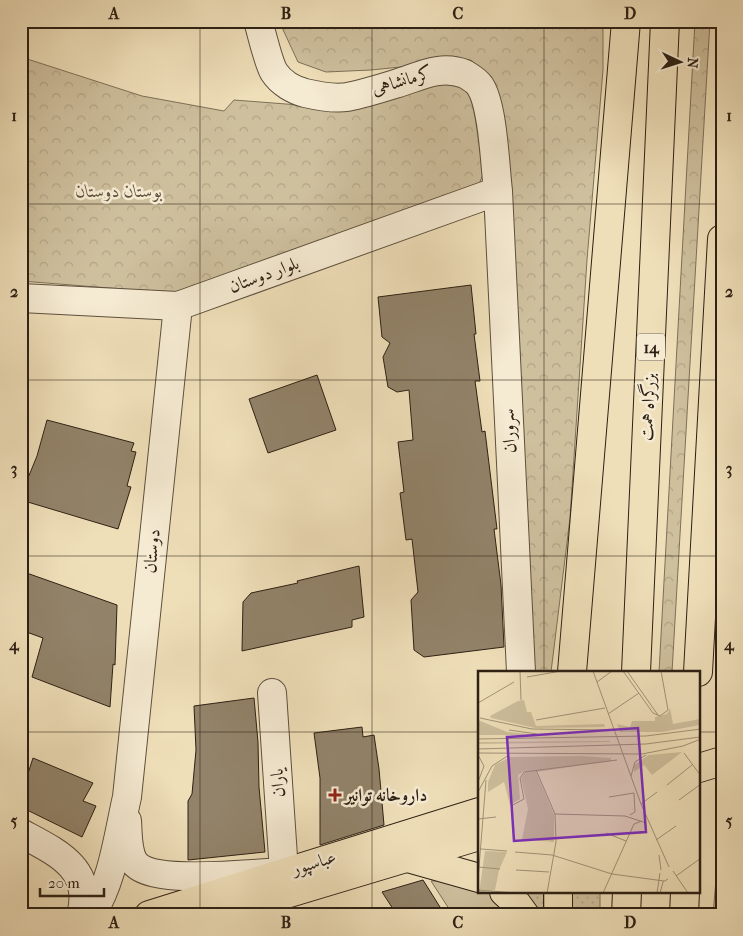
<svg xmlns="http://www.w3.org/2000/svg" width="743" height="936" font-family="'IM FELL French Canon',Amiri,serif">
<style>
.grass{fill:#cebf9d;stroke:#7e7058}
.forest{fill:url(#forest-crowns);stroke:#7e7058}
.garden{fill:url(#garden-dots);stroke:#7e7058}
.building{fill:#92836a;stroke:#2d2014}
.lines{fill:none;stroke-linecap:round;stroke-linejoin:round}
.minor-casing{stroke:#5e503d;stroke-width:30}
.major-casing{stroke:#2d2014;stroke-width:30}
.highway-casing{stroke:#2d2014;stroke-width:30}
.minor{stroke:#f5ead2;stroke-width:28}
.major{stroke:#efdfb9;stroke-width:28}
.highway{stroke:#efdfb9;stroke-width:28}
.grid{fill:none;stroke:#2d2014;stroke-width:1;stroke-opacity:0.55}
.poi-dot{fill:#8f2418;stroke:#f5ead2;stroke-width:2}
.labels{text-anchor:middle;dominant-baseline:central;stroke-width:5;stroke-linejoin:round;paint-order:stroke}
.shield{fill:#f5ead2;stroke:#695d4d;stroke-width:1}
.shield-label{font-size:16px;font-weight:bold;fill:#2d2014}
.street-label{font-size:18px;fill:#2d2014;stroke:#f5ead2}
.park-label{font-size:18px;font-style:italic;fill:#5d503d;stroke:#f5ead2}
.poi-label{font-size:18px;font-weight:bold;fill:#2d2014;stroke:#f5ead2;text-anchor:start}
.inset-road{fill:none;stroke:#a19377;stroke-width:1}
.view{fill:#7b2cbf;fill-opacity:0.15;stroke:#7b2cbf;stroke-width:2.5}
.inset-edge{fill:none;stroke:#2d2014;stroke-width:2.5}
.neatline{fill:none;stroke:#2d2014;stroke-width:2}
.grid-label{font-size:16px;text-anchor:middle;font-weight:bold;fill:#2d2014}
</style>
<defs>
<pattern id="forest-crowns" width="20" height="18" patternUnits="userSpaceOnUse" patternTransform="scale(1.25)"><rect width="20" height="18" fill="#cebf9d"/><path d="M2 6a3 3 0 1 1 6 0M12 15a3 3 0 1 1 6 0" fill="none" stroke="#b1a486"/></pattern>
<pattern id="garden-dots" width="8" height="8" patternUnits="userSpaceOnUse" patternTransform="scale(1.25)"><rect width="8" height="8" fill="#cebf9d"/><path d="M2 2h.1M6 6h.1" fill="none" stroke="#b1a486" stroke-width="1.8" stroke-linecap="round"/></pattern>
</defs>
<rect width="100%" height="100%" fill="#efdfb9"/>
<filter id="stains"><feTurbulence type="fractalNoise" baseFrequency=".004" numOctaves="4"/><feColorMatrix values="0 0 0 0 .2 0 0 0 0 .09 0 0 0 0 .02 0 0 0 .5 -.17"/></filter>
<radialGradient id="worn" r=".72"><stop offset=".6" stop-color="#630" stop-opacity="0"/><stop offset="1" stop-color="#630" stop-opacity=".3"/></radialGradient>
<path class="grass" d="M 456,880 L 479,885 L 479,892 L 491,892 L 514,915 L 453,915 L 431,881 Z"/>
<path class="forest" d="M 279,21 L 603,21 L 603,70 L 587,260 L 570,518 L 551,672 L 520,672 L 497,356 L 482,182 L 498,162 L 498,121 L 491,76 L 470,60 L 371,70 L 326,72 L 298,62 Z
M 695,21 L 710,21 L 672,672 L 659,672 Z
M 21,57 L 142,96 L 224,111 L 234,100 L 325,107 L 445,77 L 464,82 L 479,108 L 487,165 L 477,189 L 172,293 L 21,281 Z
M 722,808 L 722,915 L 713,915 Z"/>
<path class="garden" d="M 519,892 L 548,892 L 548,915 L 539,915 Z
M 571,892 L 600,892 L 600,915 L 570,915 Z"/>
<path class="building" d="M 471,285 L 476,334 L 474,334 L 480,381 L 475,381 L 482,432 L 485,431 L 497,529 L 494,529 L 501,585 L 504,647 L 424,657 L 414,650 L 411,600 L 418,592 L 412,539 L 406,540 L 400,493 L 404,492 L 398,442 L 413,440 L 409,390 L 397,392 L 388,387 L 383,357 L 390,343 L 382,337 L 378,297 Z
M 317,375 L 336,430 L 268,453 L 249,399 Z
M 47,420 L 134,443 L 131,451 L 136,452 L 127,486 L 131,487 L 118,529 L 21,500 L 21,495 L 37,456 Z
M 359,566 L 364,617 L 352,620 L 352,627 L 242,651 L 243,602 L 251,593 L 298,583 L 297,581 Z
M 21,571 L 117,605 L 115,665 L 113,664 L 110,707 L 32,677 L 43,638 L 21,630 Z
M 254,698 L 258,742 L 259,787 L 265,852 L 188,860 L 188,801 L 192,794 L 196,750 L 194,706 Z
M 362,727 L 363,737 L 374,735 L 379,769 L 384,825 L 320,845 L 320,778 L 314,733 Z
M 33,758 L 93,783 L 83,801 L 96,806 L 82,837 L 21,807 L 21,795 Z
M 423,880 L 445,915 L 397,915 L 382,892 Z"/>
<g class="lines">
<g class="minor-casing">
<path id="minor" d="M 258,21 C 262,34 268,62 274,72 C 281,83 294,90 305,93 C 318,96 334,99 347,97 C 363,94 379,89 395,84 C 419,77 440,64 465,74 C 470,77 477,81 480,86 C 493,105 495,166 498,191 L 521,672
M 21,298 L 178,306 L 498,191
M 127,821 C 128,834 127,851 134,862 C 151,886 256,873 284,872 L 272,693
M 21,833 C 56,852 94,868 81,915
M 91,915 C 113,881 118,836 127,797 L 178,306"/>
</g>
<g class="major-casing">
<path id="major" d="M 699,768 L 722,761
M 149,915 L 479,812
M 216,915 L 479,836"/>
</g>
<g class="highway-casing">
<path id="highway" d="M 572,672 L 626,21
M 636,672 L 665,21
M 698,672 L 722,239
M 408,858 L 479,878
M 504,892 L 517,904 L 525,915
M 558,915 L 558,892
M 626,915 L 627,892
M 684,915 L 685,892"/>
</g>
<use href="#minor" class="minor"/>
<use href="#major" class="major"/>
<use href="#highway" class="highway"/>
</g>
<path class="grid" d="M 200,21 L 200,915M 372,21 L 372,915M 544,21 L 544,672M 21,204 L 722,204M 21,380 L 722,380M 21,556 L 722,556M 21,732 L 479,732M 699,732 L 722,732M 544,892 L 544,915"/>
<path class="poi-dot" d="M332.5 787.5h5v5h5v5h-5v5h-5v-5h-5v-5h5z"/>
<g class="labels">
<rect class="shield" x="637" y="333.5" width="28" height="27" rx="4"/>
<g class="shield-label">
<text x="651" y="347">14</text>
</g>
<g class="street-label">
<text transform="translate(402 81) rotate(-16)">کرمانشاهی</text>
<text transform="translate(264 275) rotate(-20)">بلوار دوستان</text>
<text transform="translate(648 407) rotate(-87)">بزرگراه همت</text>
<text transform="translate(509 431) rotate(-93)">سروران</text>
<text transform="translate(152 551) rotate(-84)">دوستان</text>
<text transform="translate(278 783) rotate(-94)">یاران</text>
<text transform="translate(314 863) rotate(-17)">عباسپور</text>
</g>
<g class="park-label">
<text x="119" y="191">بوستان دوستان</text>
</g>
<g class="poi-label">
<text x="345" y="795">داروخانه توانیر</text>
</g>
</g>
<g transform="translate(478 671)">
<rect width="222" height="222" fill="#efdfb9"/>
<path d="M 204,81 L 174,104 L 166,94 L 156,101 L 156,94 L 171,84 Z" fill="#cebf9d"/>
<path d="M 46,29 L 49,41 L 53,41 L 58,55 L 126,53 L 127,56 L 57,57 L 13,47 L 12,45 L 40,30 ZM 192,37 L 195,53 L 222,48 L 222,54 L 184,61 L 142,61 L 139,53 L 152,56 L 154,50 L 177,50 L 177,46 L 189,43 ZM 0,49 L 29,61 L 59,64 L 0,64 ZM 132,70 L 132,71 L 0,73 L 0,71 ZM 103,85 L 133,87 L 133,90 L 58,101 L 76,143 L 76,171 L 44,168 L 50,138 L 43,107 L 48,99 L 40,104 L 42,128 L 32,134 L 26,111 L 10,121 L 10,111 L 17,94 L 32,86 ZM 7,180 L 29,181 L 21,199 L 17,219 L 1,222 Z" fill="#cebf9d"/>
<path class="inset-road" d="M 42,0 L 43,29M 115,0 L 163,133 L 191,196M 145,0 L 175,42 L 182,45 L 190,39 L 183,0M 149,0 L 180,44M 49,6 L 83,0M 119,11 L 134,0M 0,32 L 36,11M 130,43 L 161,22M 2,47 L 54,58 L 135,59M 58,49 L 127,37M 31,59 L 59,63M 0,68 L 168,65 L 223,58M 0,78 L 168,73 L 222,66M 0,82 L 164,83 L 205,75 L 223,68M 206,82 L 223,105M 0,84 L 6,95 L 0,111M 58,99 L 77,143 L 78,171 L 69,222M 153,105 L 157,91 L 168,84M 189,114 L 214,94M 0,121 L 14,95 L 31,84M 131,126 L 156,122 L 157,141 L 152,144M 201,129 L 223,113M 163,133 L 179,121M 33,135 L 46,128 L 42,107 L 46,101 L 139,89M 77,143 L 147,145 L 168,152M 0,148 L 18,146M 128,162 L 148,170M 178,169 L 198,155M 3,178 L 29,180M 37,181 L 74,184 L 134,203 L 186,210M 181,184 L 183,199M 0,196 L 22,198M 38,199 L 71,201M 195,200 L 210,222M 198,205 L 223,187M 0,209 L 8,109M 0,219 L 37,222M 125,222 L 156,153 L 164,150M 179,222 L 182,202M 182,222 L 185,211 L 190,208"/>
<path class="view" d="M 160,57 L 168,161 L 36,170 L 29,66 Z"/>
<rect width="222" height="222" class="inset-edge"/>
</g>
<rect width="743" height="936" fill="none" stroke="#efdfb9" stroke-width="55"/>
<g transform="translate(680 62) rotate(94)" stroke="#f5ead2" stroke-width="4" paint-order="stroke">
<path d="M0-4L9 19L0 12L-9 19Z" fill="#2d2014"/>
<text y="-8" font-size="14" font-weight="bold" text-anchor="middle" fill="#2d2014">N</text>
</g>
<path d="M40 888v8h64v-8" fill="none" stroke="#2d2014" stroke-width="2.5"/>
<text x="48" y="888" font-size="15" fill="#2d2014" stroke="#f5ead2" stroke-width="4" paint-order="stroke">20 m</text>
<rect x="28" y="28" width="688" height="880" class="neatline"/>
<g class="grid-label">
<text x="114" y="19">A</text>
<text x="286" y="19">B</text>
<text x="458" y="19">C</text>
<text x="630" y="19">D</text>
<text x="14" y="121">1</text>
<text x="729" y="121">1</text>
<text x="14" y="297">2</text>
<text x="729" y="297">2</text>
<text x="14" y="474">3</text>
<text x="729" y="474">3</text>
<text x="14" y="650">4</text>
<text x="729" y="650">4</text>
<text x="14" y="826">5</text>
<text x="729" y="826">5</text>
<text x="114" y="928">A</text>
<text x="286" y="928">B</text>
<text x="458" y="928">C</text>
<text x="630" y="928">D</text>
</g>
<rect width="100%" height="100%" filter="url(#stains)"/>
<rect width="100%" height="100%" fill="url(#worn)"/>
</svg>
